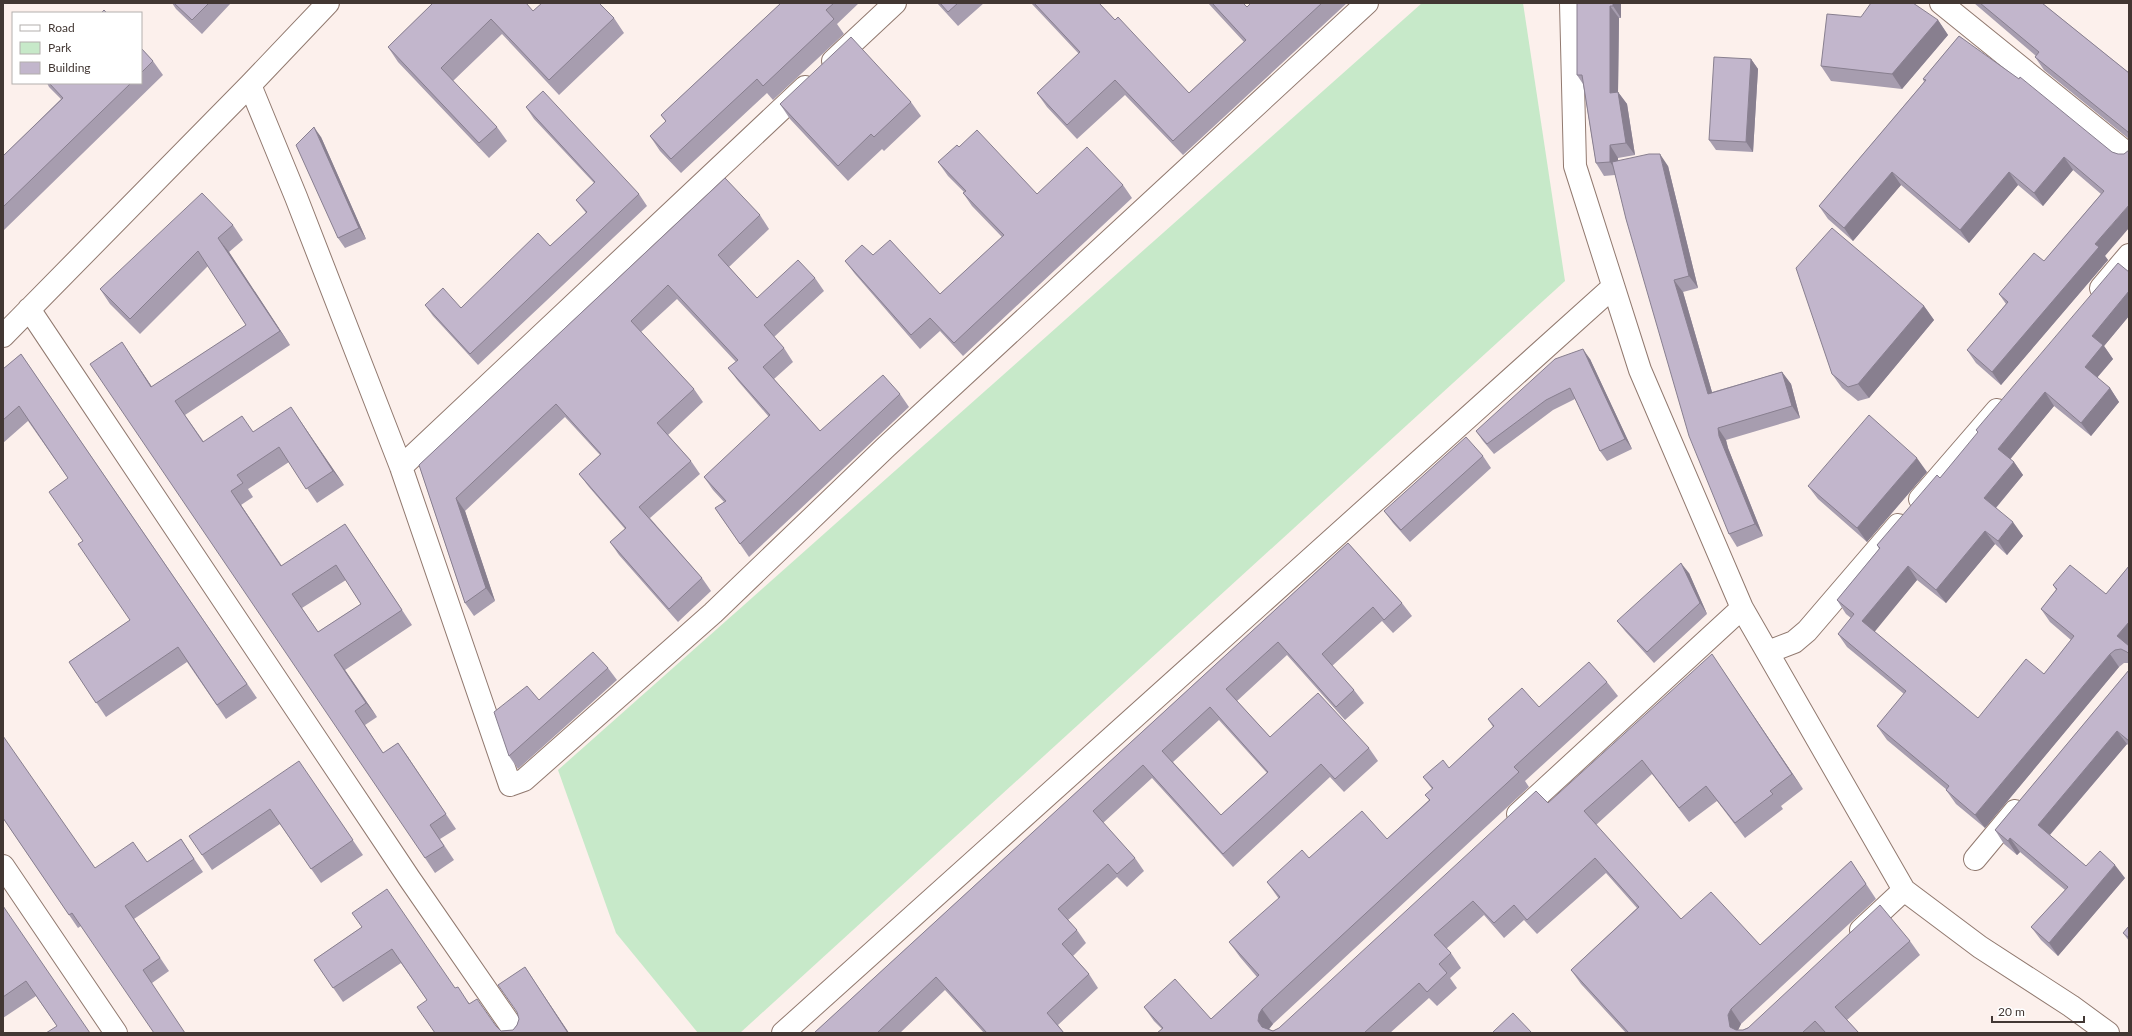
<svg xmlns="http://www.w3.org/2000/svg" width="2132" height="1036" font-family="Lato,sans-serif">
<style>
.green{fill:#c7e9c9}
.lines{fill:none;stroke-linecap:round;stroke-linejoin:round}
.minor-casing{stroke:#91796f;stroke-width:24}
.minor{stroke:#fff;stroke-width:22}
.wall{fill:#a79daf;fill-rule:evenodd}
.shaded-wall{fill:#887f8f}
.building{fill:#c2b6cc;stroke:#887f8f;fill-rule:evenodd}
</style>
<rect width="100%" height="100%" fill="#fcf0ec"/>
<path class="green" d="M 1422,3 L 1523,3 L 1565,281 L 740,1033 L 698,1033 L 616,933 L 558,770 Z"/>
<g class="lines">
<g class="minor-casing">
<path id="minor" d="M 1571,3 L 1575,166 L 1640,370 L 1742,608 L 1904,890 L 1980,947 L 2071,1006 L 2108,1033
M 1941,3 L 2129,155
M 833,61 L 895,3
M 250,85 L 296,197 L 401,467 L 510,785 L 524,780 L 713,613 L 886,447 L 1367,3
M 2101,288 L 2129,255
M 29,309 L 409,878 L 516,1033
M 3,336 L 250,85 L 328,3
M 401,467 L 805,87
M 1920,499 L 1997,410
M 1768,652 L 1794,642 L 1807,631 L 1898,525
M 1518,814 L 1742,608
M 1975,859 L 2015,811
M 3,866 L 116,1033
M 1861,930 L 1904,890
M 783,1033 L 1613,287"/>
</g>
<use href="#minor" class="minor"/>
</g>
<path class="wall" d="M 172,3 L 231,3 L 202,34 L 176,9 Z
M 433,3 L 533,11 L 614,18 L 624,33 L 559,95 L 502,34 L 453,81 L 497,127 L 507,141 L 489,158 L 398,62 L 388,47 Z
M 781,3 L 859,3 L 837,24 L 844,34 L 773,100 L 767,93 L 681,173 L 660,151 L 650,136 L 666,122 L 661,115 Z
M 937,3 L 984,3 L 958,26 Z
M 1031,3 L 1099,3 L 1115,20 L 1189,93 L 1244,42 L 1208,3 L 1243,3 L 1247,7 L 1251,3 L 1347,3 L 1183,155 L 1125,95 L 1077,139 L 1047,107 L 1037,93 L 1079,54 Z
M 1577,3 L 1621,3 L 1621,18 L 1619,18 L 1618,92 L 1627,104 L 1635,155 L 1618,158 L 1618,161 L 1668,166 L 1698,288 L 1683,292 L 1712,392 L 1782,372 L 1791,384 L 1800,418 L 1726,440 L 1728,448 L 1763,536 L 1737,547 L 1729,534 L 1615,175 L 1604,176 L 1596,163 L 1583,84 L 1577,75 Z
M 1974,3 L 2042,3 L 2129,73 L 2129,139 L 2044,70 L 2035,57 L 2036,56 Z
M 1938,20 L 1948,35 L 1902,89 L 1831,81 L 1821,66 Z
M 1959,36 L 2112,152 L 2118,154 L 2124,154 L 2105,256 L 2108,260 L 2001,385 L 1976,363 L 1967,350 L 2006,304 L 1999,294 L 2044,261 L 2101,194 L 2073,170 L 2043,206 L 2018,185 L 1969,243 L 1901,185 L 1853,241 L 1828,219 L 1819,206 L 1924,82 L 1923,79 Z
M 141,48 L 153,61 L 163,75 L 3,231 L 3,156 L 61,99 L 49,87 L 47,83 L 141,83 Z
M 1751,59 L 1758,69 L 1753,152 L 1716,150 L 1709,140 Z
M 911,102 L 921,116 L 884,151 L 882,149 L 848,181 L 790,119 L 780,104 Z
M 526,107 L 639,194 L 647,206 L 478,365 L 433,316 L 425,305 L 461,308 L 550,246 L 586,213 L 576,200 L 594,183 L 534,119 Z
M 321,137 L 366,239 L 345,248 L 338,238 Z
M 959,147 L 1037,194 L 1123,185 L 1132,198 L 963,356 L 940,331 L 920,349 L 855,274 L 845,261 L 873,255 L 940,294 L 1002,237 L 972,206 L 963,193 L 964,192 L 948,176 L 938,162 Z
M 760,215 L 769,229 L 729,267 L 757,298 L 815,278 L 824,291 L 774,337 L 784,348 L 793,362 L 774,379 L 820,431 L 900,394 L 909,407 L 749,557 L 715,508 L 724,502 L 713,490 L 704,477 L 769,417 L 738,381 L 728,368 L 736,362 L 677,299 L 641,332 L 694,389 L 703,402 L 668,435 L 691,461 L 700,474 L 650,518 L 702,578 L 711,591 L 678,622 L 619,555 L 610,542 L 625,529 L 589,487 L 579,474 L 600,455 L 565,417 L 465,511 L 495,601 L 474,616 L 465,603 L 419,465 Z
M 233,225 L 243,240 L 229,252 L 290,345 L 185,415 L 204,442 L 253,432 L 301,422 L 344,485 L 317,503 L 289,462 L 248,489 L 253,497 L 241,505 L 282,566 L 355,539 L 412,625 L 345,670 L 377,717 L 365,725 L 383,753 L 398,743 L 456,829 L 440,839 L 454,860 L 435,873 L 425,858 L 132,357 L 152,387 L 246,325 L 208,266 L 140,334 L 110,304 L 100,289 ZM 346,580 L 361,604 L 318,632 L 302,608 Z
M 2129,272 L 2129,316 L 2104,346 L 2113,359 L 2097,378 L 2110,388 L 2119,402 L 2091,436 L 2054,406 L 2010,459 L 2014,462 L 2023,475 L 1996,508 L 2023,536 L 2007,555 L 1995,544 L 1946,603 L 1917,580 L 1874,631 L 1978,718 L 2044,674 L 2071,640 L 2050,622 L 2041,609 L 2056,590 L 2053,585 L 2106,594 L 2129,566 L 2129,663 L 2124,663 L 2119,667 L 1985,828 L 1956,804 L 1946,790 L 1947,790 L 1887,740 L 1877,726 L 1904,694 L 1847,647 L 1838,634 L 1851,618 L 1846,614 L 1837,600 L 1879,549 L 1877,545 L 1940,478 L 1978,433 L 1976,430 Z
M 1924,306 L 1934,320 L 1869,398 L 1858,401 L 1842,388 L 1832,374 Z
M 21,354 L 257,698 L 226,719 L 187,662 L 106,717 L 69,662 L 130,620 L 83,541 L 68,478 L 28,421 L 3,443 L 3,369 Z
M 1590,359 L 1632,449 L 1607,461 L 1600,451 L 1575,399 L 1553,410 L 1494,454 L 1483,441 L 1476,431 Z
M 1483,456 L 1491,468 L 1410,542 L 1393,523 L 1384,511 Z
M 1927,472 L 1867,542 L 1818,499 L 1808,486 Z
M 1348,543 L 1402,603 L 1412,616 L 1393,633 L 1382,621 L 1332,666 L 1354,690 L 1364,703 L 1345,720 L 1287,655 L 1237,701 L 1270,737 L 1369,748 L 1378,761 L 1344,792 L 1330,777 L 1233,867 L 1152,778 L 1103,823 L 1135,858 L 1144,871 L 1127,887 L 1117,877 L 1068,920 L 1077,930 L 1086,943 L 1073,956 L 1089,974 L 1098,988 L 1058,1025 L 1064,1033 L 984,1033 L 945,990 L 900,1033 L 814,1033 ZM 1219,720 L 1267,773 L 1221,815 L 1173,762 Z
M 1689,573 L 1707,614 L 1654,663 L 1625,631 L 1617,621 Z
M 608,668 L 617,680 L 518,769 L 509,756 L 539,700 Z
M 1722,669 L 1803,789 L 1781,806 L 1783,809 L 1745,838 L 1717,801 L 1689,822 L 1652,774 L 1596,825 L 1681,919 L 1760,945 L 1851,861 L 1876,899 L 1741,1024 L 1738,1030 L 1743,1030 L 1910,941 L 1920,955 L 1847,1020 L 1859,1033 L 1626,1033 L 1581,984 L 1571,970 L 1637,908 L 1606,873 L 1537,934 L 1524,920 L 1504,938 L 1484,915 L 1446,949 L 1451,953 L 1461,968 L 1450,978 L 1457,988 L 1437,1006 L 1429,998 L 1390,1033 L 1157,1033 L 1162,1029 L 1154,1021 L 1144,1007 L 1211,1019 L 1257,977 L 1240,957 L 1229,942 L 1279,899 L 1267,882 L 1309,858 L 1387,839 L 1429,800 L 1425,795 L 1432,789 L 1423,777 L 1449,768 L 1493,727 L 1488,719 L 1539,707 L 1607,682 L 1618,696 L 1525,781 L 1529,787 L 1273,1024 L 1269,1029 L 1273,1031 L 1279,1028 L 1548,803 Z
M 2129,670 L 2129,746 L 2127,744 L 2050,835 L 2086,866 L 2125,878 L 2058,956 L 2041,940 L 2031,927 L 2065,890 L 2020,852 L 2017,855 L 2004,844 L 1995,830 Z
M 309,776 L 363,855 L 321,883 L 280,824 L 212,870 L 202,855 Z
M 3,818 L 95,868 L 147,862 L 181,839 L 203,872 L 134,919 L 169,971 L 152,983 L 81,926 L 78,928 Z
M 3,905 L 57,1026 L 36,996 L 3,1018 Z
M 2129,926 L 2129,941 L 2123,933 Z
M 362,927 L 455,988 L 470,1004 L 501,1031 L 513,1030 L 517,1025 L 519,1019 L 525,967 L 569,1033 L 435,1033 L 427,1000 L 401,963 L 343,1002 L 314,960 Z"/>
<path class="shaded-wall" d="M 1613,3 L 1621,3 L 1621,18 L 1613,6 Z
M 1610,6 L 1619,18 L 1618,92 L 1627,104 L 1635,155 L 1626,143 L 1610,93 Z
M 1938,20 L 1948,35 L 1902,89 L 1892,74 Z
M 1751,59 L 1758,69 L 1753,152 L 1746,142 Z
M 314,127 L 321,137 L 366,239 L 359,228 Z
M 1610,145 L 1618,158 L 1618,174 L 1610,162 Z
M 1660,154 L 1668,166 L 1698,288 L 1689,276 Z
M 2064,157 L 2073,170 L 2043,206 L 2034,193 Z
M 1892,172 L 1901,185 L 1853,241 L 1844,228 Z
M 2009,172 L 2018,185 L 1969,243 L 1960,230 Z
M 2129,205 L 2129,228 L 2105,256 L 2108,260 L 2001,385 L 1992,372 L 2095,244 Z
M 218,238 L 229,252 L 290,345 L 280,331 Z
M 1674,280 L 1683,292 L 1716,406 L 1708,394 Z
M 2129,291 L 2129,316 L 2104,346 L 2113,359 L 2094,381 L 2085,367 L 2092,336 Z
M 1924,306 L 1934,320 L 1869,398 L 1858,384 Z
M 122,342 L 162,402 L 151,387 Z
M 1583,349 L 1590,359 L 1632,449 L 1625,439 Z
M 1782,372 L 1791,384 L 1800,418 L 1792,406 Z
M 2110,388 L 2119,402 L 2091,436 L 2081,423 Z
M 2045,392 L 2054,406 L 2008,462 L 1998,449 Z
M 291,407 L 301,422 L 344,485 L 333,471 Z
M 1718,428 L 1726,440 L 1728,448 L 1763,536 L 1755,524 L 1719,436 Z
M 1917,458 L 1927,472 L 1867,542 L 1857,528 Z
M 2014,462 L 2023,475 L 1993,511 L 1984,498 Z
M 231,491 L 241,505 L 291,581 Z
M 456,498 L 465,511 L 495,601 L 486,588 Z
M 2013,522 L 2023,536 L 2007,555 L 1998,541 Z
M 1985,531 L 1995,544 L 1946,603 L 1936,590 Z
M 1681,563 L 1689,573 L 1707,614 L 1700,603 Z
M 1908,566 L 1917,580 L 1872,635 L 1862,621 Z
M 2129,622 L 2129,647 L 2117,636 Z
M 1712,654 L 1722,669 L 1803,789 L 1792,774 Z
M 2110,654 L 2119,667 L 1985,828 L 1975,815 Z
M 334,655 L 345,670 L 377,717 L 366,703 Z
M 2117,731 L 2127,744 L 2047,838 L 2038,825 Z
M 398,743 L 408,757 L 456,829 L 446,814 Z
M 2010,838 L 2020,852 L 2017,855 L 2008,841 Z
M 2115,865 L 2125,878 L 2058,956 L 2049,943 Z
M 525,967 L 534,981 L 569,1033 L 568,1033 Z
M 1262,1009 L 1273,1024 L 1269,1029 L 1269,1033 L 1262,1027 L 1258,1021 L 1259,1014 Z
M 1731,1009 L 1741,1024 L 1738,1030 L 1739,1033 L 1730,1027 L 1728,1015 Z"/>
<path class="building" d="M 174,3 L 209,3 L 192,20 Z
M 433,3 L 526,3 L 533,11 L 542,3 L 599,3 L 614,18 L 549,80 L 491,19 L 441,68 L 497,127 L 479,143 L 388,47 Z
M 781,3 L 834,3 L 826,10 L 834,19 L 763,86 L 757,79 L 671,159 L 650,136 L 666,121 L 661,115 Z
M 940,3 L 958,3 L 948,12 Z
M 1034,3 L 1099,3 L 1115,20 L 1118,17 L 1189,93 L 1246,40 L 1212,3 L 1243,3 L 1247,7 L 1251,3 L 1322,3 L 1173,141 L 1115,80 L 1067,125 L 1037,93 L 1080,52 Z
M 1577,3 L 1613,3 L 1613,6 L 1610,6 L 1610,93 L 1618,92 L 1626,143 L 1610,145 L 1610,162 L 1596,163 L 1582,75 L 1577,75 Z
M 1871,3 L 1913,3 L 1938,20 L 1892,74 L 1821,66 L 1827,14 L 1861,17 Z
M 1980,3 L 2042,3 L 2129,73 L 2129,134 L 2128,132 L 2035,57 L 2039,52 Z
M 104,10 L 107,13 L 101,13 Z
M 1959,36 L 2019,79 L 2020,77 L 2112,152 L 2118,154 L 2124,154 L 2129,150 L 2129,205 L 2095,244 L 2099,247 L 1992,372 L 1967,350 L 2008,302 L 1999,294 L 2034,253 L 2044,261 L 2104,191 L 2064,157 L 2034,193 L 2009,172 L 1960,230 L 1892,172 L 1844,228 L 1819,206 L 1926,80 L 1923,79 Z
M 851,37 L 911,102 L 874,137 L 871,134 L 838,166 L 780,104 Z
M 141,48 L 153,61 L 141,73 Z
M 1714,57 L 1751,59 L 1746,142 L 1709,140 Z
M 49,83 L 131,83 L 3,207 L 3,156 L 63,98 Z
M 543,91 L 639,194 L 470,354 L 425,305 L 443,288 L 461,308 L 538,233 L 550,246 L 587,212 L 576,200 L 595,182 L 526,107 Z
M 314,127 L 359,228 L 338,238 L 296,145 Z
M 977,130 L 1037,194 L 1087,147 L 1123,185 L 954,343 L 930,318 L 911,335 L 845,261 L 862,245 L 873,255 L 890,240 L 940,294 L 1004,235 L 963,193 L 966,191 L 938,162 L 957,145 L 959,147 Z
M 1649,154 L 1660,154 L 1689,276 L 1674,280 L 1708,394 L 1782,372 L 1792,406 L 1718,428 L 1719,436 L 1755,524 L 1729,534 L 1689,436 L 1626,219 L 1612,162 Z
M 725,178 L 760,215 L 718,255 L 757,298 L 798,260 L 815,278 L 764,325 L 784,348 L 763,367 L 820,431 L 883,375 L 900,394 L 740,544 L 715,508 L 726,501 L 704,477 L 770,415 L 728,368 L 738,360 L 668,285 L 631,321 L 694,389 L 657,423 L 691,461 L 639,507 L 702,578 L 669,609 L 610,542 L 626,528 L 579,474 L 601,454 L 556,404 L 456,498 L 486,588 L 465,603 L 419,465 Z
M 202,193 L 233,225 L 218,238 L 280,331 L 175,401 L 203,442 L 242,416 L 253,432 L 291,407 L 333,471 L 306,489 L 279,447 L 237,475 L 243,483 L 231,491 L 281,566 L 345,524 L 402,610 L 334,655 L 366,703 L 355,711 L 383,753 L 398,743 L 446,814 L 430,825 L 444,846 L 425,858 L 90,364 L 122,342 L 151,387 L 246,325 L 198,251 L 130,319 L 100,289 ZM 336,565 L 361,604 L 318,632 L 292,594 Z
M 1832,228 L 1924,306 L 1858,384 L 1848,387 L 1832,374 L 1796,268 Z
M 2118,263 L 2129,272 L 2129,291 L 2092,336 L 2103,345 L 2085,367 L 2110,388 L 2081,423 L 2045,392 L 1998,449 L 2014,462 L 1984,498 L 2013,522 L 1998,541 L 1985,531 L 1936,590 L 1908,566 L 1862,621 L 1978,718 L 2026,659 L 2044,674 L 2074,636 L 2041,609 L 2057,589 L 2053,585 L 2070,565 L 2106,594 L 2129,566 L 2129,622 L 2117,636 L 2129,646 L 2129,654 L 2127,652 L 2121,649 L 2115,650 L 2110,654 L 1975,815 L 1946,790 L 1949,786 L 1877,726 L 1906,691 L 1838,634 L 1854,614 L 1837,600 L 1880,548 L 1877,545 L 1937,475 L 1940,478 L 1978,432 L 1976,430 Z
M 1583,349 L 1625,439 L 1600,451 L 1570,388 L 1546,400 L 1487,444 L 1476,431 L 1555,359 Z
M 21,354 L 247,684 L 217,705 L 178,647 L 96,703 L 69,662 L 130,620 L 78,544 L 83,541 L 49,492 L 68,478 L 19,406 L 3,420 L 3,369 Z
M 1869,415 L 1917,458 L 1857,528 L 1808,486 Z
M 1466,437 L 1483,456 L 1401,530 L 1384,511 Z
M 1348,543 L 1402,603 L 1384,620 L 1373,607 L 1322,654 L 1354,690 L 1336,707 L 1278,642 L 1226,689 L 1270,737 L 1318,693 L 1369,748 L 1335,779 L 1321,764 L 1223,854 L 1143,765 L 1093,811 L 1135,858 L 1117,874 L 1108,864 L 1058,909 L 1077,930 L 1062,944 L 1089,974 L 1047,1013 L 1064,1033 L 987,1033 L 936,977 L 877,1033 L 814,1033 ZM 1210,707 L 1268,772 L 1221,815 L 1162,751 Z
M 1681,563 L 1700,603 L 1647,652 L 1617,621 Z
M 593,652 L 608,668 L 509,756 L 494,712 L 527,686 L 539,700 Z
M 1712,654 L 1792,774 L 1770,791 L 1773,794 L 1735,823 L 1706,786 L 1679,808 L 1642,760 L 1584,811 L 1681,919 L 1711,892 L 1760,945 L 1851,861 L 1866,884 L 1731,1009 L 1728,1015 L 1730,1027 L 1736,1030 L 1743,1030 L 1748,1028 L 1880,905 L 1910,941 L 1835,1007 L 1859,1033 L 1826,1033 L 1815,1021 L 1802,1033 L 1629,1033 L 1571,970 L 1639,907 L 1595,858 L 1527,920 L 1514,905 L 1494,923 L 1473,901 L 1434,935 L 1451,953 L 1439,964 L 1447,973 L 1427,992 L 1419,983 L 1364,1033 L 1157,1033 L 1163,1028 L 1144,1007 L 1175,979 L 1211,1019 L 1259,975 L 1229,942 L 1280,897 L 1267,882 L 1302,850 L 1309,858 L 1362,811 L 1387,839 L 1430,800 L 1425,795 L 1433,788 L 1423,777 L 1443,760 L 1449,768 L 1494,726 L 1488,719 L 1522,688 L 1539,707 L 1589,662 L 1607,682 L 1514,767 L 1519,772 L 1262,1009 L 1259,1014 L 1258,1021 L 1262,1027 L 1273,1031 L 1279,1028 L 1536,791 L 1548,803 Z
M 2129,670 L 2129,741 L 2117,731 L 2038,825 L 2086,866 L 2100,851 L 2115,865 L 2049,943 L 2031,927 L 2068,887 L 2010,838 L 2008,841 L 1995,830 Z
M 3,736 L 95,868 L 133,842 L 147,862 L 181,839 L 194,859 L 125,906 L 160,958 L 143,970 L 185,1033 L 154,1033 L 72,913 L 69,915 L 3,818 Z
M 299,761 L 353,840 L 311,869 L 270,809 L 202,855 L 189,836 Z
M 387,889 L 455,988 L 458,987 L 469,1004 L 477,999 L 496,1026 L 501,1031 L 513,1030 L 517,1025 L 519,1019 L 517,1012 L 498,985 L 525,967 L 568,1033 L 435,1033 L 417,1007 L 427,1000 L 392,949 L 333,988 L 314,960 L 362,927 L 352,913 Z
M 3,906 L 90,1033 L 46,1033 L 57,1026 L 26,981 L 3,997 Z
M 2129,926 L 2129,938 L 2123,933 Z
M 1513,1013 L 1532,1033 L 1494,1033 L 1493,1032 Z"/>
<rect width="2132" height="1036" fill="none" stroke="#423733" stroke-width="8"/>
<rect x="12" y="12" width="130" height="72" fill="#ffffff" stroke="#b3afad"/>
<rect x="20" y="25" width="20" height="6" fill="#ffffff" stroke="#b3afad"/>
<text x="48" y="32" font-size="12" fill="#423733">Road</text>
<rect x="20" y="42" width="20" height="12" fill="#c7e9c9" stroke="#b3afad"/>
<text x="48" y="52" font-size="12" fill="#423733">Park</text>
<rect x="20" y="62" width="20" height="12" fill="#c2b6cc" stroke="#b3afad"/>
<text x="48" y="72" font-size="12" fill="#423733">Building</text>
<path d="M1992 1016v6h92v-6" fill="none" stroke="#423733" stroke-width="2"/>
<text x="1998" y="1016" font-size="12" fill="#423733" stroke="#ffffff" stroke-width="3" paint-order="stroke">20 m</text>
</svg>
